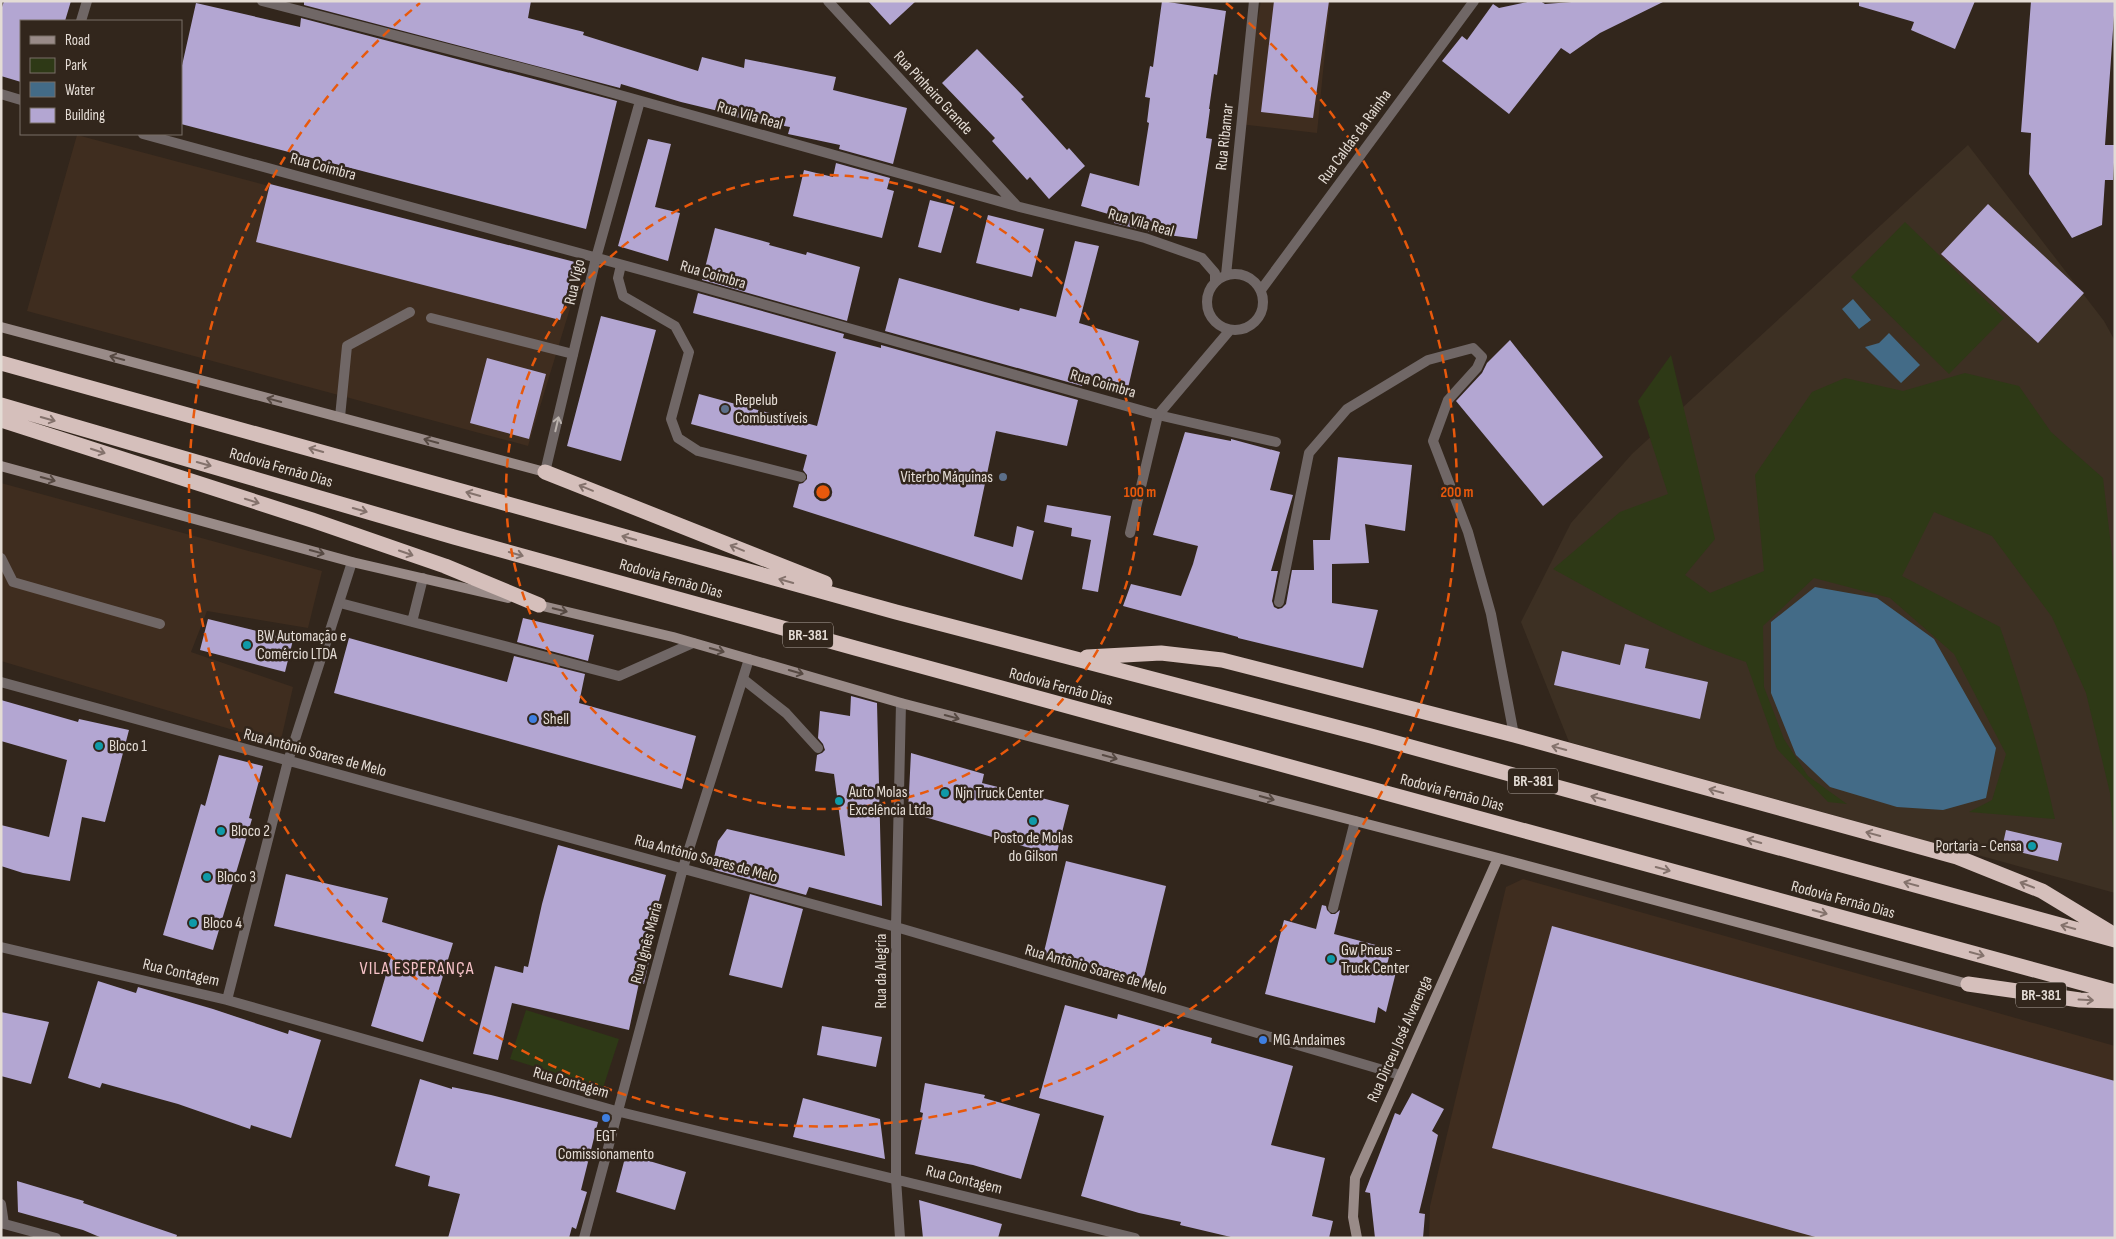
<svg xmlns="http://www.w3.org/2000/svg" width="2116" height="1239" font-family="'Sofia Sans Condensed',sans-serif">
<style>
.built{fill:#3f2d1f}
.education{fill:#3d3023}
.green{fill:#2e3916}
.water{fill:#436b87}
.building{fill:#b3a6d2}
.lines{fill:none;stroke-linecap:round;stroke-linejoin:round}
.lane{stroke:#706766;stroke-width:10}
.street{stroke:#706766;stroke-width:10}
.secondary{stroke:#998b88;stroke-width:10}
.highway{stroke:#d5bfbb;stroke-width:15}
.oneway{stroke:#564942}
.oneway2{stroke:#84726c}
.oneway3{stroke:#bbb3ae}
.ring{fill:none;stroke:#e8590c;stroke-width:2.5;stroke-dasharray:9 6}
.service-dot{fill:#5c6f8a;stroke:#32261c;stroke-width:2}
.culture-dot{fill:#0f9aa8;stroke:#32261c;stroke-width:2}
.shop-dot{fill:#3f7fe0;stroke:#32261c;stroke-width:2}
.labels{text-anchor:middle;dominant-baseline:central;stroke-width:5;stroke-linejoin:round;paint-order:stroke}
.shield{fill:#32261c;stroke:#afa59e;stroke-width:1}
.shield-label{font-size:15px;font-weight:bold;fill:#e4dcd5}
.street-label{font-size:16px;fill:#e4dcd5;stroke:#32261c}
.poi-label{font-size:16px;fill:#e4dcd5;stroke:#32261c;text-anchor:start}
.neighbourhood-label{font-size:18px;letter-spacing:1px;fill:#f6c2c7;stroke:#32261c}
.centre{fill:#e8590c;stroke:#32261c;stroke-width:2.5}
.ring-label{font-size:15px;text-anchor:middle;font-weight:bold;fill:#e8590c;stroke:#32261c;stroke-width:5;stroke-linejoin:round;paint-order:stroke}
</style>
<rect width="100%" height="100%" fill="#32261c"/>
<path class="built" d="M 1261,1 L 1330,1 L 1317,133 L 1239,124 Z
M 77,135 L 582,269 L 528,446 L 27,311 Z
M 1,483 L 322,571 L 308,628 L 207,611 L 191,652 L 293,687 L 280,744 L 1,661 Z
M 1523,879 L 2115,1046 L 2115,1238 L 1429,1238 L 1430,1206 L 1506,887 Z"/>
<path class="education" d="M 1968,145 L 2104,321 L 2115,341 L 2115,893 L 1569,742 L 1521,622 L 1571,523 L 1632,454 Z"/>
<path class="green" d="M 1905,222 L 2004,318 L 1949,374 L 1851,277 Z
M 1671,355 L 1715,539 L 1685,575 L 1710,593 L 1764,571 L 1755,475 L 1812,392 L 1845,378 L 1903,391 L 1965,373 L 2019,386 L 2051,432 L 2103,478 L 2115,580 L 2115,852 L 2110,793 L 2086,693 L 2052,617 L 1992,536 L 1934,512 L 1902,576 L 2000,627 C 2022,690 2041,754 2055,819 L 1969,812 L 1992,800 L 2006,754 L 1954,654 L 1890,598 L 1814,578 L 1763,626 L 1764,687 L 1784,739 L 1808,776 L 1847,804 L 1828,802 L 1777,749 L 1746,662 C 1678,639 1616,604 1553,569 L 1620,512 L 1668,494 L 1638,401 Z
M 526,1010 L 619,1039 L 603,1088 L 510,1059 Z"/>
<path class="water" d="M 1853,299 L 1871,320 L 1859,329 L 1842,309 Z
M 1889,333 L 1920,365 L 1901,383 L 1865,347 L 1879,343 Z
M 1815,587 L 1877,598 L 1934,639 L 1996,748 L 1986,798 L 1943,810 L 1897,807 L 1830,787 L 1796,755 L 1771,693 L 1771,622 Z"/>
<path class="building" d="M 4,1 L 71,1 L 65,21 L 21,21 L 21,82 L 1,76 L 1,10 Z
M 304,1 L 531,1 L 528,18 L 584,32 L 583,35 L 698,71 L 702,57 L 744,68 L 745,59 L 836,77 L 833,90 L 907,108 L 893,164 L 839,149 L 840,145 L 788,134 L 790,127 L 735,117 L 735,115 L 681,102 L 621,84 L 620,88 L 304,5 Z
M 868,1 L 916,1 L 890,25 Z
M 1162,1 L 1226,11 L 1217,75 L 1214,74 L 1209,109 L 1210,109 L 1206,138 L 1212,139 L 1197,239 L 1154,233 L 1114,223 L 1115,216 L 1081,206 L 1090,173 L 1139,186 L 1149,123 L 1147,122 L 1150,98 L 1145,97 L 1150,66 L 1153,67 Z
M 1274,1 L 1329,1 L 1313,118 L 1261,112 Z
M 1532,1 L 1540,1 L 1545,4 L 1585,1 L 1665,1 L 1600,33 L 1570,54 L 1561,48 L 1509,114 L 1442,61 L 1462,36 L 1467,40 L 1493,4 L 1499,8 Z
M 1859,1 L 1975,1 L 1955,49 L 1911,30 L 1914,22 L 1859,6 Z
M 2031,1 L 2115,1 L 2105,145 L 2115,145 L 2113,180 L 2105,180 L 2102,225 L 2072,238 L 2029,174 L 2031,133 L 2021,132 Z
M 196,3 L 300,27 L 301,18 L 617,101 L 586,229 L 181,124 L 181,70 Z
M 977,49 L 1024,97 L 1021,99 L 1067,150 L 1069,148 L 1085,166 L 1049,199 L 1030,177 L 1027,180 L 992,141 L 995,138 L 942,83 Z
M 648,139 L 671,144 L 655,207 L 680,213 L 668,261 L 618,246 Z
M 836,163 L 890,178 L 887,189 L 894,191 L 882,238 L 793,216 L 804,170 L 833,177 Z
M 270,184 L 575,262 L 560,320 L 256,242 Z
M 930,200 L 954,206 L 941,253 L 918,247 Z
M 1988,204 L 2084,293 L 2038,343 L 1941,254 Z
M 988,215 L 1044,229 L 1032,277 L 976,263 Z
M 715,228 L 770,243 L 769,245 L 806,255 L 807,252 L 860,267 L 847,321 L 702,280 Z
M 1075,241 L 1099,246 L 1079,323 L 1139,341 L 1128,388 L 1084,377 L 1082,386 L 885,331 L 899,278 L 985,302 L 1019,311 L 1020,308 L 1056,317 Z
M 698,293 L 844,334 L 843,338 L 881,348 L 881,345 L 1078,400 L 1067,446 L 996,431 L 974,536 L 1013,547 L 1017,526 L 1034,531 L 1022,580 L 793,507 L 799,484 L 803,483 L 807,479 L 807,475 L 803,470 L 807,455 L 691,424 L 699,394 L 817,426 L 836,352 L 693,313 Z
M 601,316 L 656,330 L 621,461 L 567,446 Z
M 1510,340 L 1603,457 L 1543,506 L 1456,401 L 1482,373 L 1487,363 Z
M 487,358 L 546,374 L 529,439 L 470,423 Z
M 1185,432 L 1231,441 L 1231,439 L 1280,452 L 1270,490 L 1293,495 L 1271,571 L 1278,571 L 1272,601 L 1274,607 L 1278,609 L 1282,608 L 1286,604 L 1292,570 L 1314,570 L 1313,540 L 1330,540 L 1338,457 L 1412,465 L 1405,531 L 1365,524 L 1369,563 L 1332,564 L 1332,603 L 1378,610 L 1363,668 L 1238,638 L 1238,637 L 1123,606 L 1131,584 L 1181,596 L 1193,564 L 1198,546 L 1153,535 Z
M 1047,505 L 1111,516 L 1098,592 L 1082,589 L 1091,540 L 1071,536 L 1072,528 L 1044,522 Z
M 523,618 L 594,635 L 588,661 L 517,642 Z
M 208,619 L 293,640 L 285,672 L 200,650 Z
M 349,638 L 507,682 L 514,656 L 585,674 L 579,703 L 696,736 L 682,789 L 334,693 Z
M 1625,644 L 1649,649 L 1645,668 L 1708,682 L 1700,719 L 1554,685 L 1562,651 L 1620,665 Z
M 851,696 L 877,703 L 882,906 L 809,887 L 806,895 L 715,870 L 712,866 L 718,841 L 727,829 L 845,856 L 834,774 L 815,771 L 817,755 L 822,753 L 825,750 L 823,744 L 818,738 L 820,711 L 850,716 Z
M 1,700 L 78,722 L 79,719 L 129,730 L 105,822 L 82,817 L 70,881 L 23,873 L 1,866 L 1,825 L 49,837 L 67,760 L 1,741 Z
M 911,753 L 984,774 L 982,783 L 1069,805 L 1056,856 L 908,812 Z
M 219,755 L 263,766 L 249,818 L 252,819 L 213,950 L 163,935 L 201,804 L 205,806 Z
M 2006,830 L 2062,843 L 2058,861 L 2002,848 Z
M 558,845 L 666,875 L 647,945 L 652,947 L 644,984 L 639,983 L 629,1030 L 512,1003 L 498,1060 L 473,1054 L 495,966 L 523,973 L 524,966 L 528,967 L 542,904 Z
M 1066,861 L 1166,886 L 1143,981 L 1043,956 Z
M 286,874 L 388,898 L 382,922 L 453,943 L 423,1042 L 371,1026 L 392,954 L 274,926 Z
M 750,894 L 803,909 L 782,988 L 729,975 Z
M 1322,905 L 1326,906 L 1327,910 L 1331,914 L 1335,914 L 1340,910 L 1334,934 L 1391,949 L 1386,969 L 1396,972 L 1386,1012 L 1378,1007 L 1375,1023 L 1265,994 L 1284,920 L 1316,929 Z
M 1552,926 L 2115,1081 L 2115,1238 L 1819,1238 L 1492,1148 Z
M 98,981 L 136,993 L 138,987 L 213,1009 L 288,1034 L 289,1030 L 321,1040 L 291,1138 L 251,1125 L 250,1129 L 178,1104 L 102,1083 L 100,1088 L 68,1078 Z
M 1065,1005 L 1117,1019 L 1118,1014 L 1164,1027 L 1164,1025 L 1212,1038 L 1211,1043 L 1293,1066 L 1271,1145 L 1325,1158 L 1312,1216 L 1333,1221 L 1329,1238 L 1235,1238 L 1180,1225 L 1181,1222 L 1139,1213 L 1081,1196 L 1104,1116 L 1039,1098 Z
M 1,1012 L 49,1022 L 31,1084 L 1,1076 Z
M 822,1026 L 882,1037 L 876,1067 L 817,1055 Z
M 420,1079 L 452,1089 L 452,1087 L 491,1095 L 598,1122 L 581,1190 L 587,1192 L 576,1229 L 572,1227 L 569,1238 L 448,1238 L 460,1194 L 428,1186 L 430,1176 L 395,1166 Z
M 925,1083 L 985,1095 L 984,1098 L 1040,1114 L 1021,1179 L 973,1165 L 915,1154 L 923,1113 L 920,1112 Z
M 1412,1093 L 1444,1109 L 1432,1131 L 1438,1135 L 1419,1213 L 1425,1214 L 1423,1238 L 1375,1238 L 1370,1193 L 1365,1192 L 1395,1113 L 1400,1115 Z
M 803,1098 L 880,1119 L 885,1159 L 793,1137 Z
M 626,1154 L 686,1172 L 675,1210 L 616,1192 Z
M 17,1181 L 84,1201 L 83,1203 L 177,1235 L 176,1238 L 102,1238 L 83,1230 L 18,1212 Z
M 919,1200 L 1002,1224 L 998,1238 L 923,1238 Z"/>
<g class="lines">
<path class="lane" d="M 621,265 L 618,278 L 623,296 L 675,326 L 689,352 L 671,419 L 678,438 L 698,451 L 801,477
M 431,318 L 573,354
M 1158,415 L 1276,442
M 340,417 L 347,346 L 410,312
M 1,558 L 13,582 L 160,624
M 1279,602 L 1309,453 L 1347,409 L 1428,360 L 1473,348 L 1482,357 L 1477,368 L 1448,400 L 1433,441 L 1468,532 L 1491,614 L 1514,735
M 340,603 L 619,676 L 693,643
M 412,622 L 423,578
M 743,679 L 786,713 L 818,748
M 1333,908 L 1355,821"/>
<path class="street" d="M 262,1 L 545,74 L 1016,206 L 1145,238 L 1202,258 L 1215,273 L 1215,281
M 828,1 L 1016,205
M 81,21 L 87,1
M 1,94 L 21,100
M 143,134 L 645,271 L 1158,415
M1207 302a28 28 0 1 1 56 0a28 28 0 1 1-56 0Z
M 1226,275 L 1254,1
M 1261,290 L 1474,1
M 545,472 L 596,258 L 640,101
M 1130,533 L 1158,415 L 1230,330
M 1,682 L 896,927 L 1400,1075
M 1,947 L 227,1000 L 616,1111 L 1135,1238
M 227,1000 L 288,761 L 352,562
M 1,1204 L 4,1224
M 1,1223 L 56,1238
M 584,1238 L 683,868 L 749,659
M 900,1238 L 896,1179 L 896,927 L 901,703"/>
<path class="secondary" d="M 1,327 L 545,472
M 1,466 L 352,562 L 508,598
M 534,604 L 673,637 L 901,703 L 1498,858 L 1968,984
M 1357,1238 L 1353,1217 L 1355,1178 L 1498,858"/>
<path class="highway" d="M 1,363 L 896,612 L 1371,736 L 2115,940
M 1,405 L 454,537 L 855,648 L 2115,992
M 1,420 L 312,520 L 445,566 L 539,605
M 545,472 L 825,583
M 1087,657 L 1161,653 L 1222,660 L 1514,735 L 1957,857 L 2042,891 L 2113,934
M 1968,984 L 2080,1000 L 2115,1001"/>
</g>
<defs><path id="oneway-shaft" d="M-6 0H5M1.5-3L5.5 0L1.5 3" fill="none" stroke-width="1.6" stroke-linecap="round" stroke-linejoin="round" transform="scale(1.25)"/></defs>
<g class="oneway">
<use href="#oneway-shaft" transform="translate(117 358) rotate(-165)"/>
<use href="#oneway-shaft" transform="translate(274 400) rotate(-165)"/>
<use href="#oneway-shaft" transform="translate(431 441) rotate(-165)"/>
<use href="#oneway-shaft" transform="translate(48 479) rotate(15)"/>
<use href="#oneway-shaft" transform="translate(317 552) rotate(15)"/>
<use href="#oneway-shaft" transform="translate(560 610) rotate(14)"/>
<use href="#oneway-shaft" transform="translate(717 650) rotate(16)"/>
<use href="#oneway-shaft" transform="translate(796 672) rotate(16)"/>
<use href="#oneway-shaft" transform="translate(952 717) rotate(15)"/>
<use href="#oneway-shaft" transform="translate(1110 757) rotate(15)"/>
<use href="#oneway-shaft" transform="translate(1267 798) rotate(15)"/>
</g>
<g class="oneway2">
<use href="#oneway-shaft" transform="translate(48 419) rotate(16)"/>
<use href="#oneway-shaft" transform="translate(316 450) rotate(-164)"/>
<use href="#oneway-shaft" transform="translate(98 451) rotate(18)"/>
<use href="#oneway-shaft" transform="translate(204 464) rotate(16)"/>
<use href="#oneway-shaft" transform="translate(586 488) rotate(-158)"/>
<use href="#oneway-shaft" transform="translate(473 494) rotate(-164)"/>
<use href="#oneway-shaft" transform="translate(252 501) rotate(18)"/>
<use href="#oneway-shaft" transform="translate(360 510) rotate(16)"/>
<use href="#oneway-shaft" transform="translate(629 538) rotate(-164)"/>
<use href="#oneway-shaft" transform="translate(737 548) rotate(-158)"/>
<use href="#oneway-shaft" transform="translate(406 553) rotate(19)"/>
<use href="#oneway-shaft" transform="translate(516 554) rotate(16)"/>
<use href="#oneway-shaft" transform="translate(786 581) rotate(-164)"/>
<use href="#oneway-shaft" transform="translate(1559 748) rotate(-165)"/>
<use href="#oneway-shaft" transform="translate(1716 791) rotate(-165)"/>
<use href="#oneway-shaft" transform="translate(1598 798) rotate(-165)"/>
<use href="#oneway-shaft" transform="translate(1873 834) rotate(-165)"/>
<use href="#oneway-shaft" transform="translate(1754 841) rotate(-165)"/>
<use href="#oneway-shaft" transform="translate(1663 869) rotate(15)"/>
<use href="#oneway-shaft" transform="translate(1911 884) rotate(-165)"/>
<use href="#oneway-shaft" transform="translate(2027 885) rotate(-159)"/>
<use href="#oneway-shaft" transform="translate(1820 912) rotate(15)"/>
<use href="#oneway-shaft" transform="translate(2068 927) rotate(-165)"/>
<use href="#oneway-shaft" transform="translate(1977 954) rotate(15)"/>
<use href="#oneway-shaft" transform="translate(2086 1000) rotate(3)"/>
</g>
<use class="oneway3" href="#oneway-shaft" transform="translate(557 424) rotate(-77)"/>
<g class="ring">
<circle cx="823" cy="492" r="317"/>
<path d="M1226 3A634 634 0 1 1 420 3"/>
</g>
<g class="service-dot">
<circle cx="725" cy="409" r="5"/>
<circle cx="1003" cy="477" r="5"/>
</g>
<g class="culture-dot">
<circle cx="247" cy="645" r="5"/>
<circle cx="99" cy="746" r="5"/>
<circle cx="945" cy="793" r="5"/>
<circle cx="839" cy="801" r="5"/>
<circle cx="1033" cy="821" r="5"/>
<circle cx="221" cy="831" r="5"/>
<circle cx="2032" cy="846" r="5"/>
<circle cx="207" cy="877" r="5"/>
<circle cx="193" cy="923" r="5"/>
<circle cx="1331" cy="959" r="5"/>
</g>
<g class="shop-dot">
<circle cx="533" cy="719" r="5"/>
<circle cx="1263" cy="1040" r="5"/>
<circle cx="606" cy="1118" r="5"/>
</g>
<g class="labels">
<g class="shield">
<rect x="783" y="622.5" width="50" height="25" rx="4"/>
<rect x="1508" y="768.5" width="50" height="25" rx="4"/>
<rect x="2016" y="982.5" width="50" height="25" rx="4"/>
</g>
<g class="shield-label">
<text x="808" y="635">BR-381</text>
<text x="1533" y="781">BR-381</text>
<text x="2041" y="995">BR-381</text>
</g>
<g class="street-label">
<text transform="translate(933 93) rotate(47)">Rua Pinheiro Grande</text>
<text transform="translate(750 116) rotate(16)">Rua Vila Real</text>
<text transform="translate(1225 137) rotate(-84)">Rua Ribamar</text>
<text transform="translate(1355 137) rotate(-54)">Rua Caldas da Rainha</text>
<text transform="translate(323 167) rotate(15)">Rua Coimbra</text>
<text transform="translate(1141 223) rotate(16)">Rua Vila Real</text>
<text transform="translate(713 275) rotate(16)">Rua Coimbra</text>
<text transform="translate(575 282) rotate(-77)">Rua Vigo</text>
<text transform="translate(1103 384) rotate(16)">Rua Coimbra</text>
<text transform="translate(281 468) rotate(16)">Rodovia Fernão Dias</text>
<text transform="translate(671 579) rotate(16)">Rodovia Fernão Dias</text>
<text transform="translate(1061 687) rotate(15)">Rodovia Fernão Dias</text>
<text transform="translate(315 753) rotate(15)">Rua Antônio Soares de Melo</text>
<text transform="translate(1452 793) rotate(15)">Rodovia Fernão Dias</text>
<text transform="translate(706 859) rotate(15)">Rua Antônio Soares de Melo</text>
<text transform="translate(1843 900) rotate(15)">Rodovia Fernão Dias</text>
<text transform="translate(647 943) rotate(-75)">Rua Ignês Maria</text>
<text transform="translate(1096 970) rotate(16)">Rua Antônio Soares de Melo</text>
<text transform="translate(881 971) rotate(-90)">Rua da Alegria</text>
<text transform="translate(181 973) rotate(13)">Rua Contagem</text>
<text transform="translate(1400 1039) rotate(-66)">Rua Dirceu José Alvarenga</text>
<text transform="translate(571 1083) rotate(16)">Rua Contagem</text>
<text transform="translate(964 1180) rotate(14)">Rua Contagem</text>
</g>
<g class="poi-label">
<text x="735" y="400">Repelub<tspan x="735" dy="18">Combustíveis</tspan></text>
<text x="993" y="477" text-anchor="end">Viterbo Máquinas</text>
<text x="257" y="636">BW Automação e<tspan x="257" dy="18">Comércio LTDA</tspan></text>
<text x="543" y="719">Shell</text>
<text x="109" y="746">Bloco 1</text>
<text x="849" y="792">Auto Molas<tspan x="849" dy="18">Excelência Ltda</tspan></text>
<text x="955" y="793">Njn Truck Center</text>
<text x="231" y="831">Bloco 2</text>
<text x="1033" y="838" text-anchor="middle">Posto de Molas<tspan x="1033" dy="18">do Gilson</tspan></text>
<text x="2022" y="846" text-anchor="end">Portaria - Censa</text>
<text x="217" y="877">Bloco 3</text>
<text x="203" y="923">Bloco 4</text>
<text x="1341" y="950">Gw Pneus -<tspan x="1341" dy="18">Truck Center</tspan></text>
<text x="1273" y="1040">MG Andaimes</text>
<text x="606" y="1136" text-anchor="middle">EGT<tspan x="606" dy="18">Comissionamento</tspan></text>
</g>
<g class="neighbourhood-label">
<text x="417" y="968">VILA ESPERANÇA</text>
</g>
</g>
<circle cx="823" cy="492" r="8" class="centre"/>
<g class="ring-label">
<text x="1140" y="497">100 m</text>
<text x="1457" y="497">200 m</text>
</g>
<rect width="2116" height="1239" fill="none" stroke="#e4dcd5" stroke-width="5"/>
<rect x="20" y="20" width="162" height="115" fill="#32261c" stroke="#796f66"/>
<rect x="30" y="36" width="25" height="8" fill="#998b88" stroke="#796f66"/>
<text x="65" y="45" font-size="15" fill="#e4dcd5">Road</text>
<rect x="30" y="58" width="25" height="15" fill="#2e3916" stroke="#796f66"/>
<text x="65" y="70" font-size="15" fill="#e4dcd5">Park</text>
<rect x="30" y="82" width="25" height="15" fill="#436b87" stroke="#796f66"/>
<text x="65" y="95" font-size="15" fill="#e4dcd5">Water</text>
<rect x="30" y="108" width="25" height="15" fill="#b3a6d2" stroke="#796f66"/>
<text x="65" y="120" font-size="15" fill="#e4dcd5">Building</text>
</svg>
